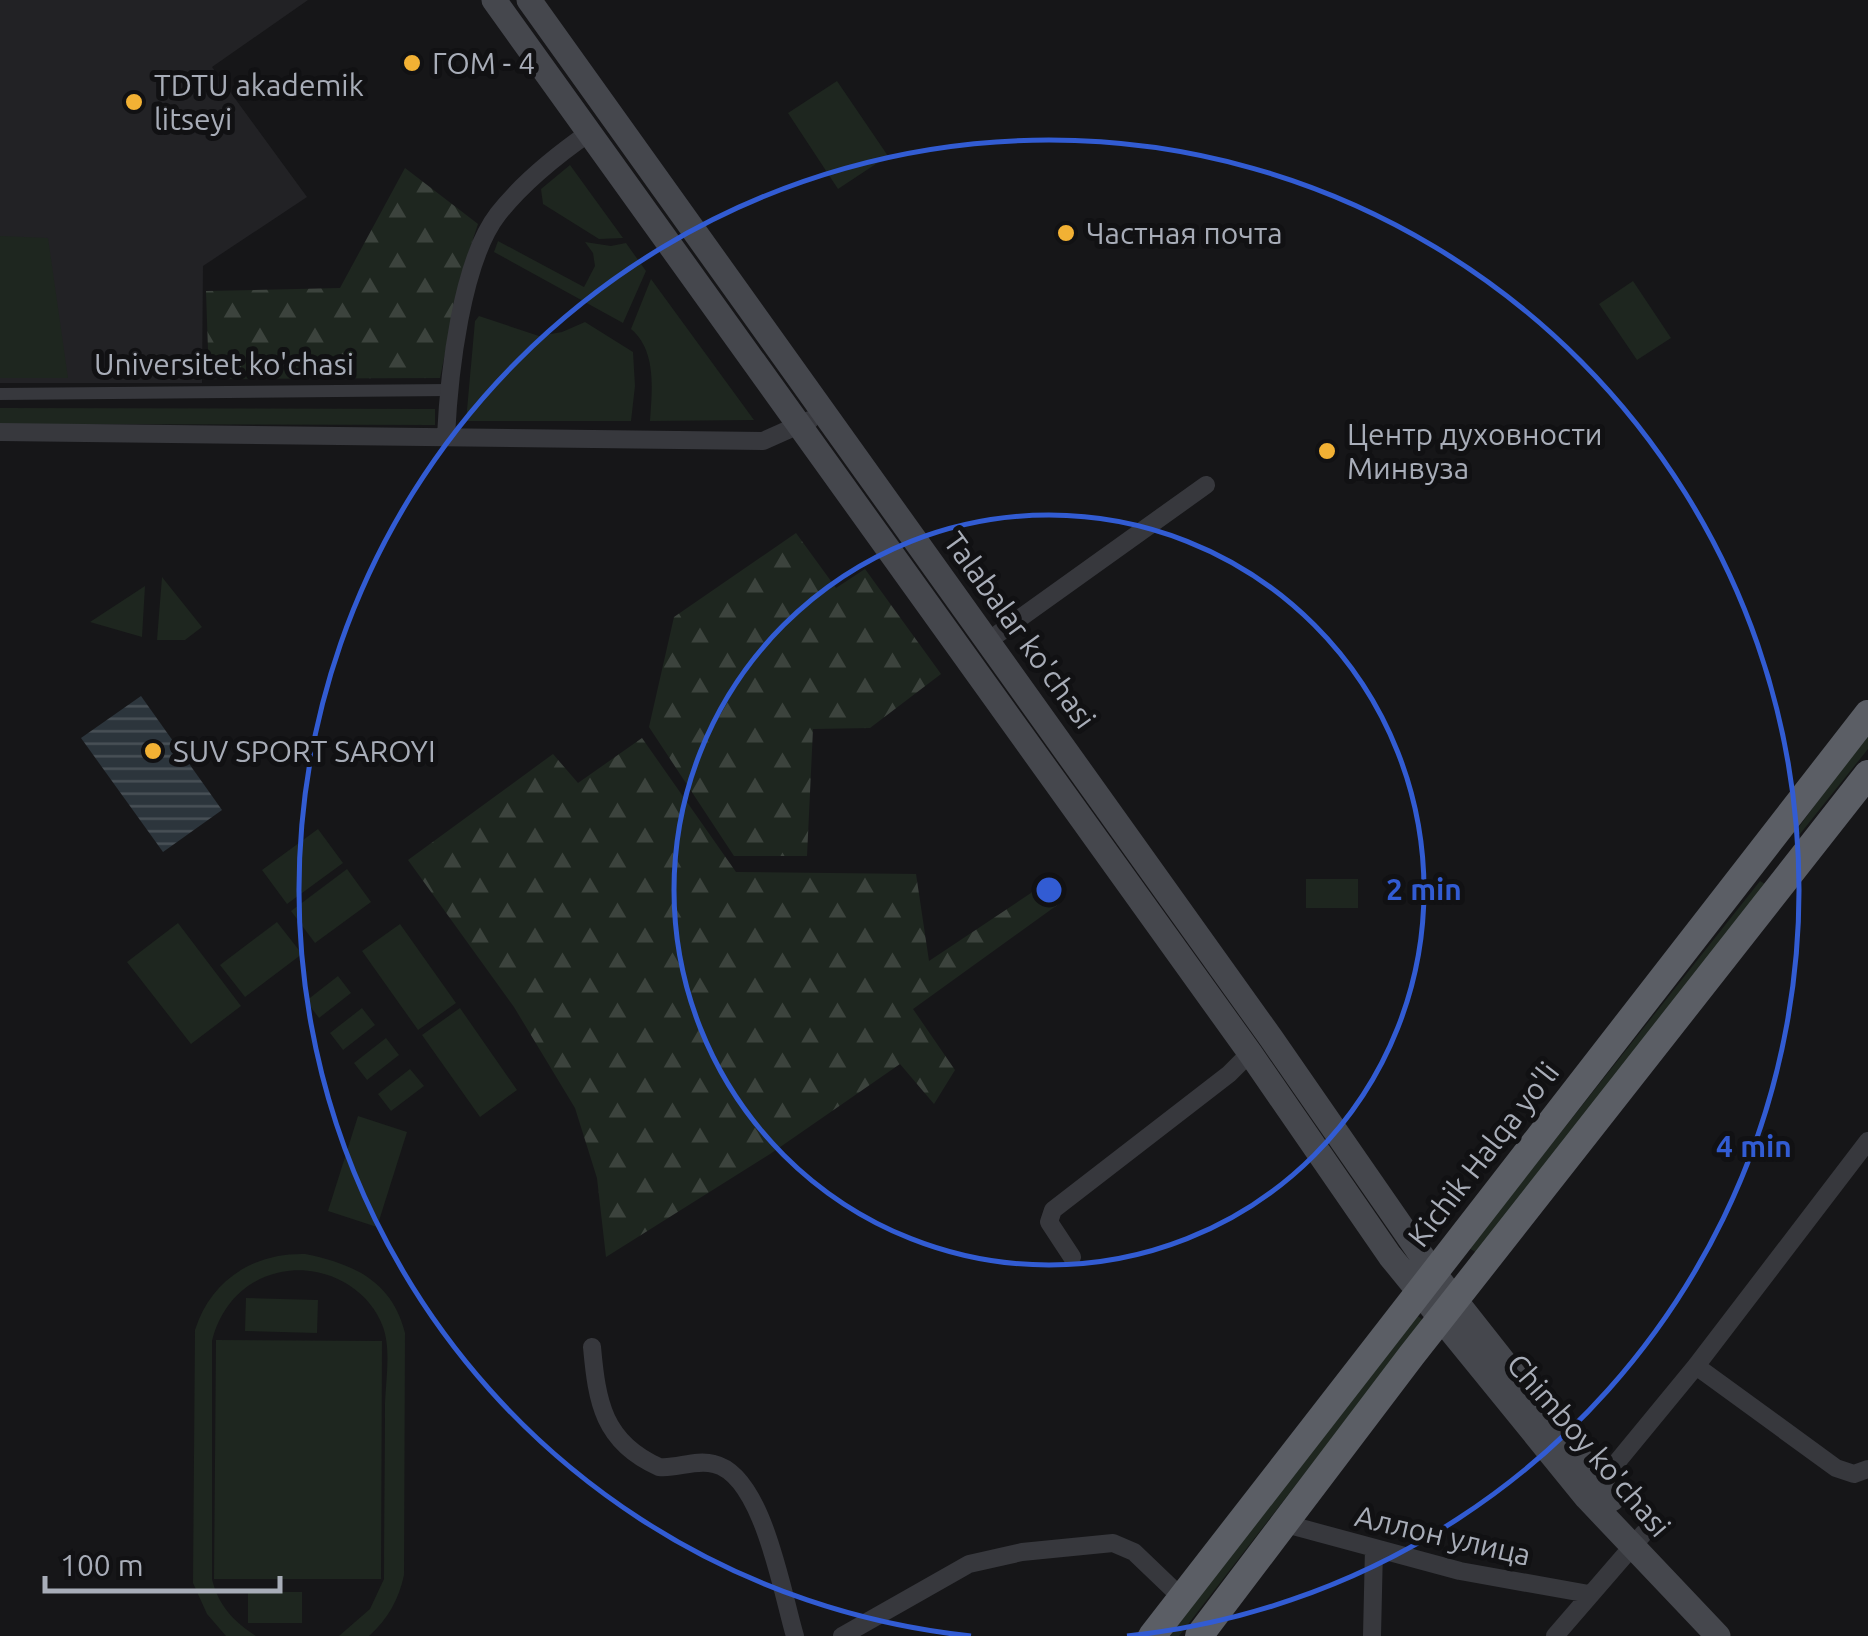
<svg xmlns="http://www.w3.org/2000/svg" width="1868" height="1636" font-family="Ubuntu,sans-serif">
<style>
.built{fill:#222225}
.grass{fill:#1e261f}
.forest{fill:url(#forest-firs)}
.water{fill:url(#water-rules)}
.lines{fill:none;stroke-linecap:round;stroke-linejoin:round}
.pedestrian{stroke:#37383d;stroke-width:12}
.minor{stroke:#37383d;stroke-width:18}
.secondary{stroke:#45474d;stroke-width:25}
.trunk{stroke:#5b5e65;stroke-width:28}
.ring{fill:none;stroke:#325cd3;stroke-width:5}
.poi-dot{fill:#f2b134;stroke:#111113;stroke-width:4}
.labels{text-anchor:middle;dominant-baseline:central;stroke-width:10;stroke-linejoin:round;paint-order:stroke}
.poi-label{font-size:30px;fill:#a8adb8;stroke:#111113;text-anchor:start}
.street-label{font-size:30px;fill:#a8adb8;stroke:#111113}
.centre{fill:#325cd3;stroke:#111113;stroke-width:5}
.ring-label{font-size:30px;text-anchor:middle;font-weight:bold;fill:#325cd3;stroke:#111113;stroke-width:10;stroke-linejoin:round;paint-order:stroke}
</style>
<defs>
<pattern id="forest-firs" width="22" height="20" patternUnits="userSpaceOnUse" patternTransform="scale(2.5)"><rect width="22" height="20" fill="#1e261f"/><path d="M5 1l3.5 6h-7zM16 11l3.5 6h-7z" fill="#3c433d"/></pattern>
<pattern id="water-rules" width="6" height="5" patternUnits="userSpaceOnUse" patternTransform="scale(2.5)"><rect width="6" height="5" fill="#2c353c"/><path d="M0 2.5h6" fill="none" stroke="#485056"/></pattern>
</defs>
<rect width="100%" height="100%" fill="#161618"/>
<path class="built" d="M 0,0 L 308,0 L 212,67 L 307,197 L 203,266 L 202,383 L 0,383 Z"/>
<path class="grass" d="M 837,81 L 888,156 L 838,189 L 788,113 Z
M 570,165 L 623,238 L 599,239 L 543,204 L 541,189 Z
M 0,236 L 48,238 L 68,378 L 0,378 Z
M 498,241 L 584,287 L 595,266 L 593,253 L 585,242 L 611,246 L 626,243 L 646,271 L 623,323 L 494,252 Z
M 651,279 L 754,420 L 650,421 C 652,390 657,351 631,329 Z
M 1633,281 L 1671,338 L 1637,360 L 1599,304 Z
M 479,316 L 539,336 L 562,332 L 585,322 L 633,352 L 635,386 L 631,421 L 466,421 L 475,321 Z
M 0,408 L 435,409 L 435,425 L 0,424 Z
M 162,577 L 202,627 L 185,640 L 157,640 Z
M 145,586 L 142,637 L 90,622 Z
M 1868,731 L 1868,749 L 1800,834 L 1794,834 Z
M 318,829 L 343,863 L 287,904 L 262,870 Z
M 347,869 L 371,902 L 315,943 L 291,911 Z
M 1306,879 L 1358,879 L 1358,908 L 1306,908 Z
M 1760,881 L 1765,884 L 1478,1254 L 1469,1248 Z
M 277,922 L 302,954 L 245,997 L 220,965 Z
M 178,923 L 241,1006 L 191,1044 L 127,962 Z
M 400,924 L 456,1003 L 418,1030 L 362,951 Z
M 338,976 L 351,993 L 319,1018 L 306,1001 Z
M 362,1008 L 375,1025 L 343,1050 L 330,1033 Z
M 460,1008 L 517,1090 L 480,1117 L 422,1035 Z
M 386,1038 L 399,1055 L 367,1080 L 354,1063 Z
M 410,1069 L 424,1086 L 391,1111 L 378,1094 Z
M 358,1116 L 407,1132 L 377,1227 L 328,1211 Z
M 305,1254 C 354,1264 392,1281 405,1333 L 404,1575 C 399,1599 388,1619 369,1636 L 339,1636 L 370,1609 L 384,1579 C 384,1520 385,1461 385,1403 C 386,1379 391,1349 383,1327 C 368,1285 319,1262 277,1273 C 243,1281 220,1308 212,1341 L 212,1579 C 218,1605 234,1622 256,1636 L 226,1636 L 207,1614 L 193,1583 L 195,1330 C 211,1280 253,1253 305,1254 Z
M 246,1298 L 318,1300 L 317,1333 L 245,1331 Z
M 1415,1314 L 1423,1320 L 1179,1636 L 1166,1636 Z
M 216,1340 L 382,1341 L 381,1579 L 214,1579 Z
M 248,1592 L 302,1592 L 302,1623 L 248,1623 Z"/>
<path class="forest" d="M 405,168 L 478,224 L 460,278 L 440,378 L 209,379 L 206,291 L 340,288 Z
M 796,533 L 836,588 L 865,569 L 941,674 L 870,728 L 813,729 L 807,856 L 734,856 L 649,727 L 674,617 Z
M 642,738 L 736,872 L 916,874 L 929,961 L 1046,883 L 1060,903 L 913,1009 L 955,1070 L 934,1104 L 900,1064 L 770,1154 L 606,1257 L 597,1178 L 575,1108 L 514,1007 L 408,860 L 553,754 L 578,783 Z"/>
<path class="water" d="M 141,696 L 222,810 L 163,852 L 81,738 Z"/>
<g class="lines">
<path class="pedestrian" d="M 0,394 L 449,390"/>
<path class="minor" d="M 0,432 L 763,441 L 810,420
M 446,436 C 449,375 461,262 498,214 C 523,182 557,155 590,132
M 988,641 L 1206,485
M 1072,1257 L 1049,1222 L 1053,1210 L 1229,1074 L 1250,1053
M 592,1347 C 597,1402 603,1442 659,1467 C 677,1469 695,1459 714,1464 C 763,1475 782,1593 795,1636
M 1696,1366 L 1836,1468 L 1854,1474 L 1868,1469
M 1594,1490 L 1696,1366 L 1868,1141
M 1286,1524 L 1460,1571 L 1589,1594
M 842,1636 L 969,1564 L 1022,1552 L 1113,1543 L 1134,1552 L 1181,1597
M 1372,1636 L 1374,1548
M 1555,1636 L 1644,1533"/>
<path class="secondary" d="M 494,0 L 1250,1053 L 1390,1256 L 1587,1498 L 1718,1636
M 529,0 L 1271,1038 L 1433,1272 L 1612,1499"/>
<path class="trunk" d="M 1152,1636 L 1868,714
M 1199,1636 L 1411,1356 L 1868,774"/>
</g>
<g class="ring">
<circle cx="1049" cy="890" r="375"/>
<path d="M971 1636A750 750 0 1 1 1127 1636"/>
</g>
<g class="poi-dot">
<circle cx="412" cy="63" r="10"/>
<circle cx="134" cy="102" r="10"/>
<circle cx="1066" cy="233" r="10"/>
<circle cx="1327" cy="451" r="10"/>
<circle cx="153" cy="751" r="10"/>
</g>
<g class="labels">
<g class="poi-label">
<text x="432" y="63">ГОМ - 4</text>
<text x="154" y="85">TDTU akademik<tspan x="154" dy="34">litseyi</tspan></text>
<text x="1086" y="233">Частная почта</text>
<text x="1347" y="434">Центр духовности<tspan x="1347" dy="34">Минвуза</tspan></text>
<text x="173" y="751">SUV SPORT SAROYI</text>
</g>
<g class="street-label">
<text x="224" y="364">Universitet ko'chasi</text>
<text transform="translate(1020 630) rotate(54)">Talabalar ko'chasi</text>
<text transform="translate(1483 1154) rotate(-52)">Kichik Halqa yo'li</text>
<text transform="translate(1589 1445) rotate(49)">Chimboy ko'chasi</text>
<text transform="translate(1443 1535) rotate(13)">Аллон улица</text>
</g>
</g>
<circle cx="1049" cy="890" r="15" class="centre"/>
<g class="ring-label">
<text x="1424" y="900">2 min</text>
<text x="1754" y="1157">4 min</text>
</g>
<path d="M45 1576v15h235v-15" fill="none" stroke="#a8adb8" stroke-width="5"/>
<text x="60" y="1576" font-size="30" fill="#a8adb8" stroke="#111113" stroke-width="8" paint-order="stroke">100 m</text>
</svg>
